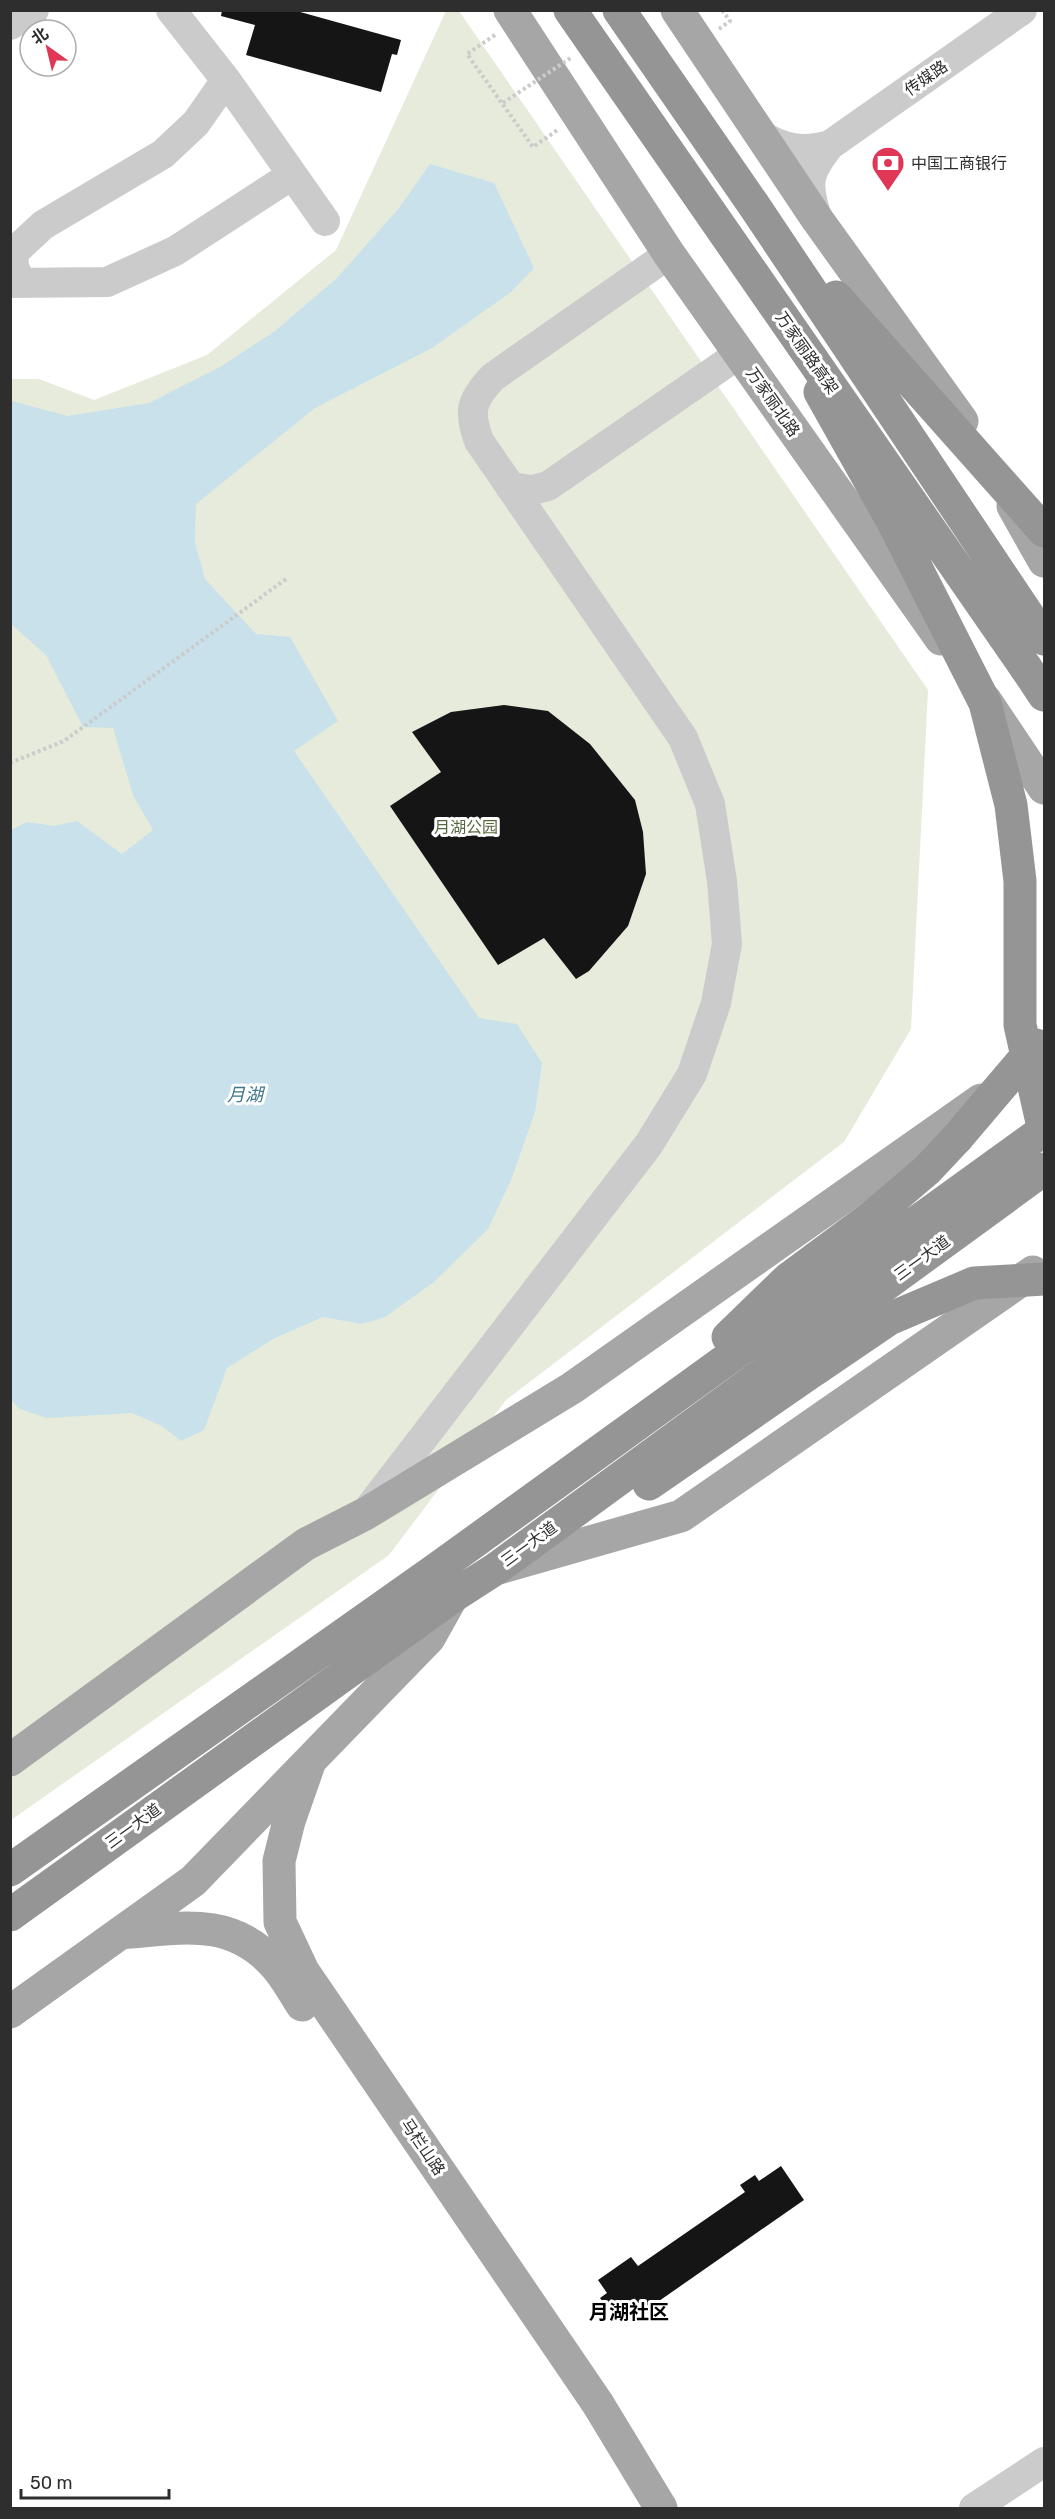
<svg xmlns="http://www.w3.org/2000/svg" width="1055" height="2519" font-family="Rubik,'Noto Sans SC',sans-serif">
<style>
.green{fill:#e6ebdc}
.water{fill:#c9e1ea}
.building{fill:#151515}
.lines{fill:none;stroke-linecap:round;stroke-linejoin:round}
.path{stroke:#cbcbcb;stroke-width:4;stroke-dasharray:3 3;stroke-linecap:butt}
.minor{stroke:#cbcbcb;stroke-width:30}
.major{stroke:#a6a6a6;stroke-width:33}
.highway{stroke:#959595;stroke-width:33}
.path-bridge{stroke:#cbcbcb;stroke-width:4;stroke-dasharray:3 3;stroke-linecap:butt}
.highway-bridge{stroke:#959595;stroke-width:33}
.labels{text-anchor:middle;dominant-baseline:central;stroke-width:6;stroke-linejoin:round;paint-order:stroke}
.street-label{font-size:16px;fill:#2e2e2e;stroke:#fff}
.poi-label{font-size:16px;fill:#2e2e2e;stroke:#fff;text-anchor:start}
.park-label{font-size:16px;fill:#56683d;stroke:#fff}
.water-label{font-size:18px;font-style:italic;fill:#3f778d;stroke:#fff}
.quarter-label{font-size:20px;font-weight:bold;fill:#000;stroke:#fff}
</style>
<rect width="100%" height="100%" fill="#fff"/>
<path class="green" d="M 446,11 L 459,11 L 928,690 L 911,1029 L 844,1142 L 506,1400 L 389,1555 L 11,1820 L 11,379 L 39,379 L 94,400 L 207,355 L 336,250 Z"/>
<path class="water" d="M 430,164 L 494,183 L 534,268 L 511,292 L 432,348 L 315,408 L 196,504 L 195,543 L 205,579 L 256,634 L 290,637 L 338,721 L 294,751 L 479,1018 L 517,1024 L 542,1063 L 535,1112 L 511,1180 L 488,1229 L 434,1282 L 385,1317 L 362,1324 L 323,1317 L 273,1339 L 227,1368 L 204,1430 L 181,1441 L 162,1426 L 132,1413 L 47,1418 L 20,1409 L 10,1399 L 11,830 L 27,822 L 54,826 L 77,821 L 122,854 L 153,830 L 133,795 L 113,728 L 83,727 L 46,655 L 11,624 L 11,401 L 68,416 L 149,403 L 220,367 L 275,331 L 337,278 L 399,208 Z"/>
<path class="building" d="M 222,10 L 293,10 L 401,40 L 397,55 L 392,54 L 381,92 L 246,55 L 255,25 L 221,16 Z
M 504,705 L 548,711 L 590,744 L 635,800 L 643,832 L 646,874 L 628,926 L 589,971 L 576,979 L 544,938 L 498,965 L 390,806 L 441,772 L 412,732 L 451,712 Z
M 781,2166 L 804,2200 L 626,2324 L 616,2309 L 611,2313 L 600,2298 L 607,2293 L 598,2280 L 631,2257 L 638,2266 L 745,2192 L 740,2185 L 755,2175 L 759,2181 Z"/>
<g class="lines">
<path class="path" d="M 719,29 L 730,21 L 722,10
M 495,35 L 467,54 L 533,147 L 559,129
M 10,763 L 64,741 L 286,579"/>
<path class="minor" d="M 171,10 L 226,80 L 325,221
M 10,25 L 34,10
M 759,134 C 783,149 803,153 830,145
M 817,218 C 806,183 807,174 830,145 L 1022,10
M 10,283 L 107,282 L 175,251 L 292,175
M 21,283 L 14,267 L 13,253 L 43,225 L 163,154 L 196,123 L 226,80
M 510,487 L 533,490 L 548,486 L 739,354
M 367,1511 L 649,1144 L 692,1074 L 716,1003 L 727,944 L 722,881 L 710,804 L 683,738 L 479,441 C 468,411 471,400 493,377 L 669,254
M 974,2508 L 1044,2462"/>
<path class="major" d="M 510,10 L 669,254 L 941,639
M 677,10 L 817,219 L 962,421
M 1013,506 L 1044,561
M 985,700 L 1044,788
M 499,1568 L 681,1516 L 1033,1272
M 10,1760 L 306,1544 L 365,1514 L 572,1388 L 981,1100
M 310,1761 L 289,1821 L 279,1861 L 280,1922 L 303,1971 L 598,2404 L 661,2508
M 120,1933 C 177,1929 228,1915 273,1963 C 284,1974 293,1991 302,2005
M 10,2012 L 193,1881 L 429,1638 L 452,1597"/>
<path class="highway" d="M 820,392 L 893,522
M 1026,668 L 1044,695
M 728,1337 L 788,1279 L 873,1216 L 927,1170 L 957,1138
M 649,1484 L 817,1368
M 10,1870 L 438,1568 L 1044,1130
M 10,1915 L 452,1597 L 497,1568 L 1044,1169"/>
<path class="path-bridge" d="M 503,103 L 572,57"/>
<path class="highway-bridge" d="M 570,10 L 1026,668
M 619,10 L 753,204 L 1044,639
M 836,297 L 1044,531
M 893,522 L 985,703 L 1011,805 L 1020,881 L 1020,1025 L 1044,1131
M 957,1138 L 1036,1045
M 817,1368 L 889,1319 L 974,1283 L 1044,1279"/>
</g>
<defs>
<g id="bank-pin" transform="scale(1.725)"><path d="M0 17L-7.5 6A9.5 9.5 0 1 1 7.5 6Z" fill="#df3755" stroke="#fff"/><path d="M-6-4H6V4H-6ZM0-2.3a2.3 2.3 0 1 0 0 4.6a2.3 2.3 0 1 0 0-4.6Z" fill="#fff"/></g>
</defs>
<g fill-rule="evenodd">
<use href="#bank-pin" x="888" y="163"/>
</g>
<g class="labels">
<g class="street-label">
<text transform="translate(926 78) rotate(-35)">传媒路</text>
<text transform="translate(807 353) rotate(55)">万家丽路高架</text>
<text transform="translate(773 402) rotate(55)">万家丽北路</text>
<text transform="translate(922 1258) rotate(-36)">三一大道</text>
<text transform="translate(529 1544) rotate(-36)">三一大道</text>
<text transform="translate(133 1826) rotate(-36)">三一大道</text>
<text transform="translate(423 2147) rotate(56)">马栏山路</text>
</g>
<g class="poi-label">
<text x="911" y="163">中国工商银行</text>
</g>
<g class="park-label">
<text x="466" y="827">月湖公园</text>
</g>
<g class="water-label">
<text x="245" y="1095">月湖</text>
</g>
<g class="quarter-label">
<text x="629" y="2312">月湖社区</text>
</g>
</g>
<rect width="1055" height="2519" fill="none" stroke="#2e2e2e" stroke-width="24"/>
<g transform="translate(48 48) rotate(326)"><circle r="28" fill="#ffffff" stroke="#ababab" stroke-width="1.5"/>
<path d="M0-4.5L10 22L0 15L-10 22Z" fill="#df3755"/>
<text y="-9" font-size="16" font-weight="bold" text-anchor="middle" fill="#2e2e2e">北</text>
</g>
<path d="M21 2489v9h148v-9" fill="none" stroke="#2e2e2e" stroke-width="3"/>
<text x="30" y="2489" font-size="18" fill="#2e2e2e" stroke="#ffffff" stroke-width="4.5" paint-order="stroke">50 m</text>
</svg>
